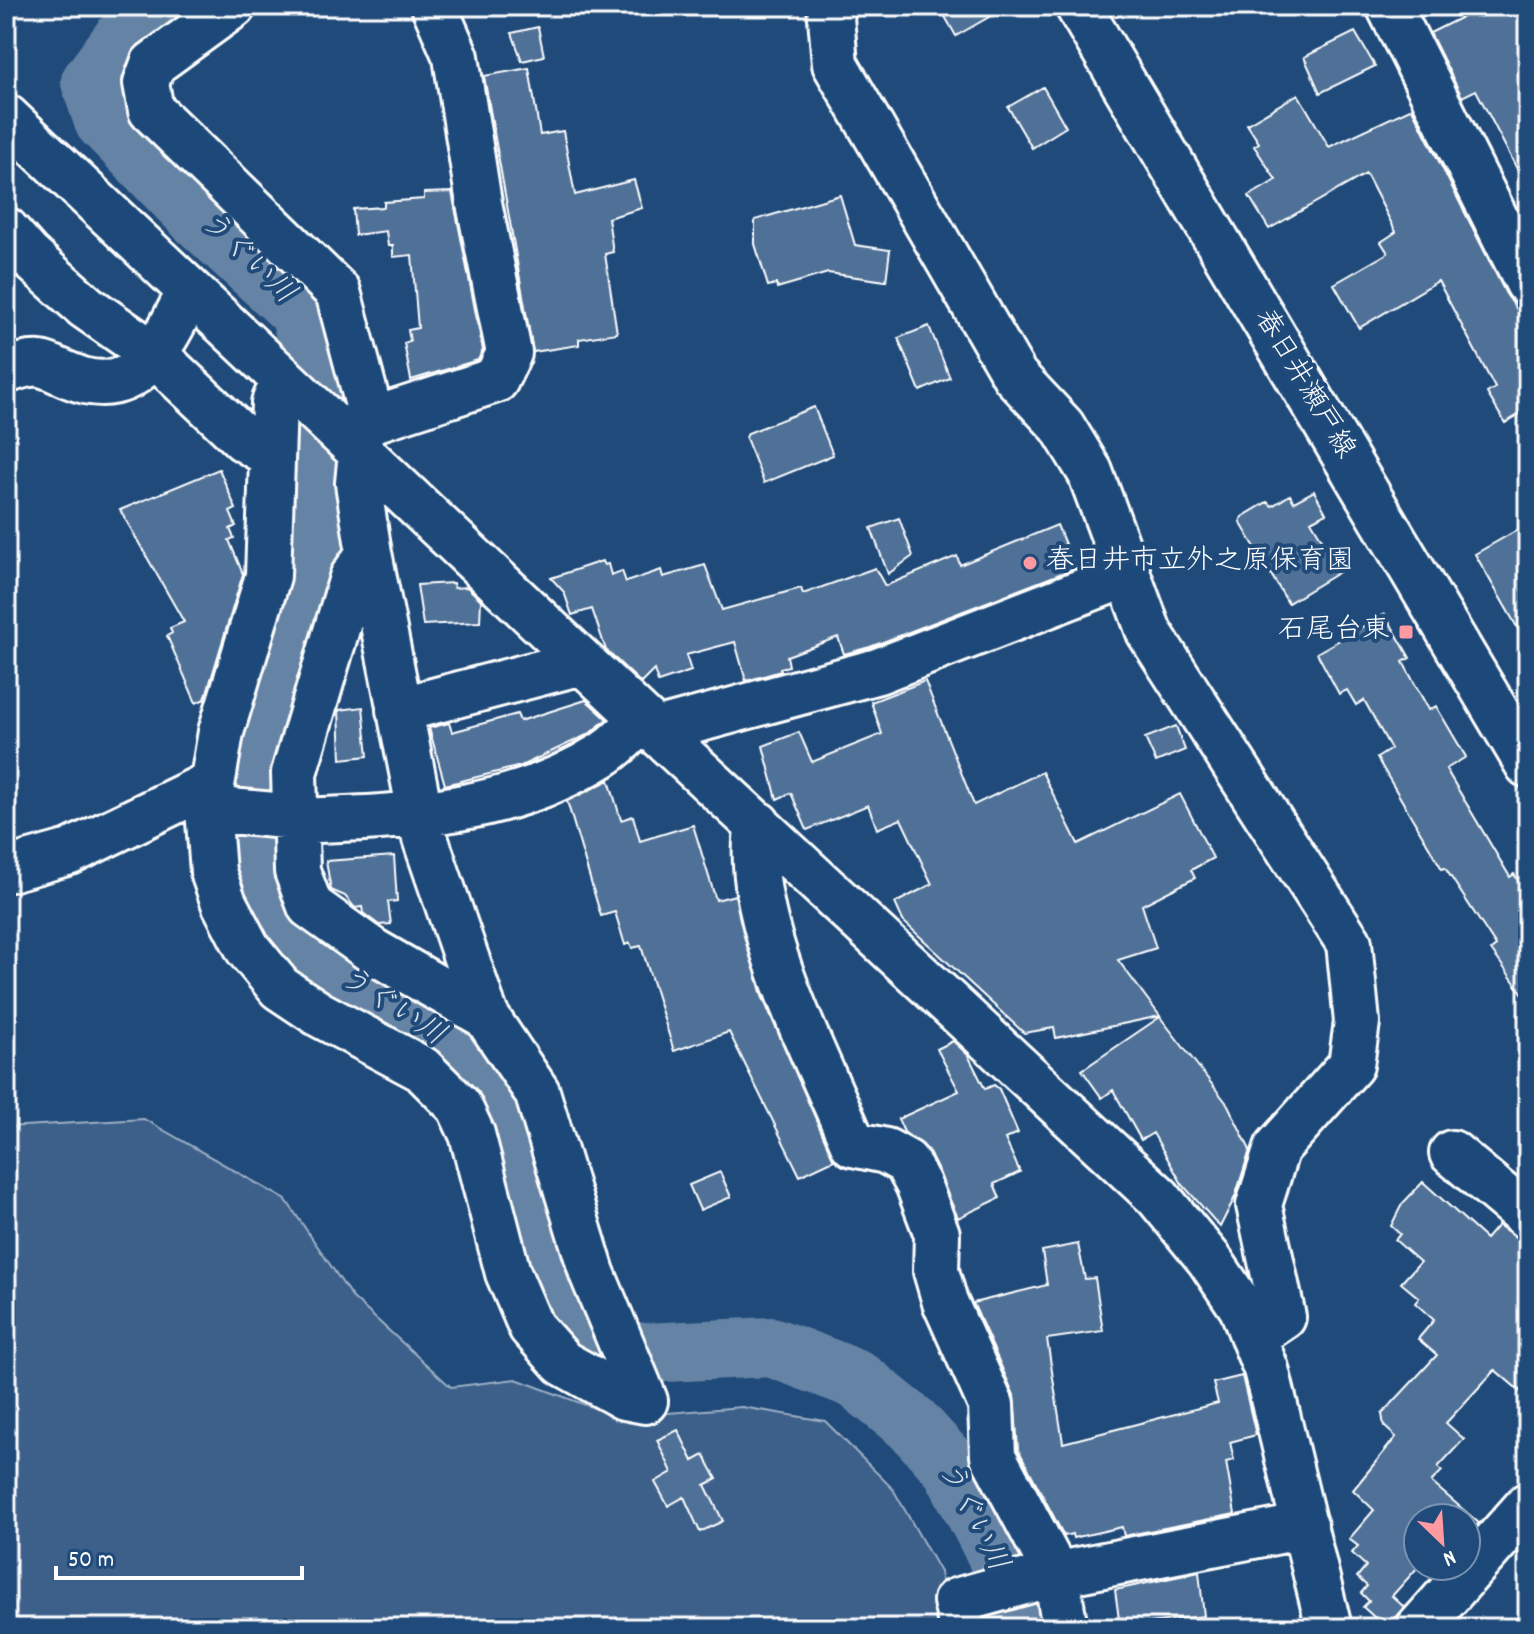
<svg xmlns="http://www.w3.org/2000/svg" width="1534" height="1634" font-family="Dekko,'Klee One',sans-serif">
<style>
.green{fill:#3c618b;stroke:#9eb0c5;stroke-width:2}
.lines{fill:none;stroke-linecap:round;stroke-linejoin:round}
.river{stroke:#6583a4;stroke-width:60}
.building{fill:#507197;stroke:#fff;stroke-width:2}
.minor-casing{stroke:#fff;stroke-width:50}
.major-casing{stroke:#fff;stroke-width:50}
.minor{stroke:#1f4a7a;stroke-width:44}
.major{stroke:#1f4a7a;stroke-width:44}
.poi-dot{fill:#ff9aa2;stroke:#1f4a7a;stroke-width:3}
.labels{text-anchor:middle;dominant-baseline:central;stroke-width:8;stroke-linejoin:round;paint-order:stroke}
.street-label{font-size:28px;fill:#fff;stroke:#1f4a7a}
.poi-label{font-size:28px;fill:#fff;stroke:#1f4a7a;text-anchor:start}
.water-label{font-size:30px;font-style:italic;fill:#d8e0e8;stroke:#1f4a7a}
</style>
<rect width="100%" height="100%" fill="#1f4a7a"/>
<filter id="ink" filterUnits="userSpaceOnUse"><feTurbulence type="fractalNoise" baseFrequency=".0125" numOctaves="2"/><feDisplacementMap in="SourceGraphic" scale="16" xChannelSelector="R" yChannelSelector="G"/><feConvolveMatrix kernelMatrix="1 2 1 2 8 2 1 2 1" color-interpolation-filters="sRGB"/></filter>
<g filter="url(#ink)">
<path class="green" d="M 144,1119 L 286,1200 L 352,1297 L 451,1387 L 516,1379 L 618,1417 L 742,1407 L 825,1421 L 893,1489 L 940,1572 L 950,1628 L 6,1628 L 6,1127 Z"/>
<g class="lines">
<path class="river" d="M 155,6 L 122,40 L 91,82 L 104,121 L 197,217 L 299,311 L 310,345 L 315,453 L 323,490 L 320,543 L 253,796 L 258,841 L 283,921 L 334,972 L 435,1028 L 495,1092 L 549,1273 L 573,1331 L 605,1348 L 644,1353 L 771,1347 L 856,1379 L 912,1424 L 952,1468 L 996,1553 L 1014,1605 L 1017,1628"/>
</g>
<path class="building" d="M 939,6 L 1008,6 L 956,36 Z
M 1484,6 L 1528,6 L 1528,190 L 1476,90 L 1462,97 L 1430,33 Z
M 538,27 L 544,56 L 522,61 L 512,33 Z
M 1355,32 L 1375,66 L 1320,93 L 1304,57 Z
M 529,68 L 540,135 L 563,131 L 575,195 L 634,180 L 642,208 L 608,218 L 613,252 L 605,254 L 617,333 L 579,339 L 579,345 L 533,352 L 484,76 Z
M 1043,87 L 1066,127 L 1032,148 L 1008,107 Z
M 1298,94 L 1329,147 L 1412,108 L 1506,294 L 1528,325 L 1528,409 L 1505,423 L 1487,393 L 1495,388 L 1438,281 L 1359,328 L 1334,284 L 1388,253 L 1381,242 L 1396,232 L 1366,174 L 1269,229 L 1249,196 L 1276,180 L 1254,146 L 1259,143 L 1247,124 Z
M 452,192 L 483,350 L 478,360 L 411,380 L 404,343 L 410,341 L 408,330 L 418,328 L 412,255 L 393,257 L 393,246 L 388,246 L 386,231 L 355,235 L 353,209 L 384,207 L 384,202 L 424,199 L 424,193 Z
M 840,195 L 855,245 L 890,250 L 886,281 L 828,273 L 777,288 L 776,284 L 768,286 L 755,244 L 755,220 Z
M 929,326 L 950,378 L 920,391 L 898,338 Z
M 814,407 L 833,455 L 764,483 L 746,438 L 748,433 Z
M 219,469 L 236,509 L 230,512 L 236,526 L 230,529 L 234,538 L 229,540 L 243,574 L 205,699 L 196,703 L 167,636 L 172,633 L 170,628 L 184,622 L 120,510 Z
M 1314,491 L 1326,513 L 1311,521 L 1341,571 L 1288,603 L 1240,522 L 1242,517 L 1267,502 L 1272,506 L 1290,495 L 1294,502 Z
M 899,518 L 913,556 L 888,574 L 871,528 Z
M 1528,524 L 1528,646 L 1475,554 Z
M 1057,525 L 1075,568 L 870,647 L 844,654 L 838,637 L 787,656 L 789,666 L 780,668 L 781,671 L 746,681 L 735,642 L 686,655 L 691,671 L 658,682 L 654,670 L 641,683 L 606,650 L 592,609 L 572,615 L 564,592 L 551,578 L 602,561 L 604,565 L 608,564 L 611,575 L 622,571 L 626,582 L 661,570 L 663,577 L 705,565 L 722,610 L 801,588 L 803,594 L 875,568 L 885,586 L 957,556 L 960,565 Z
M 453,583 L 454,588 L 467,587 L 481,600 L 480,622 L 423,625 L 417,585 Z
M 1385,614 L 1410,658 L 1403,662 L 1429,710 L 1436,706 L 1466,757 L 1446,769 L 1510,877 L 1514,874 L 1528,897 L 1528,1001 L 1491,950 L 1496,946 L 1445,868 L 1442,869 L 1377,758 L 1391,749 L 1364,700 L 1356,705 L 1347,690 L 1339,694 L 1317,653 Z
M 925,681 L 974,805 L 1042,772 L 1078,844 L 1180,794 L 1213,858 L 1191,870 L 1195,878 L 1142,905 L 1156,948 L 1118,960 L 1160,1016 L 1056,1038 L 1054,1028 L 1024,1033 L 903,921 L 895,903 L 932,884 L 901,819 L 877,829 L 868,805 L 807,830 L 791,793 L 777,799 L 763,746 L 799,732 L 812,762 L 882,734 L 871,702 Z
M 586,700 L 607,719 L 589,734 L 521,766 L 445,785 L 429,728 L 449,723 L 452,732 L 517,714 L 520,721 Z
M 363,707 L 368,756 L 341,759 L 339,710 Z
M 1176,726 L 1185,750 L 1156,762 L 1145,738 Z
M 609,780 L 621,820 L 633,816 L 640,841 L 693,825 L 716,900 L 735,895 L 762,996 L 834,1160 L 800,1176 L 729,1032 L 674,1051 L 641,946 L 632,948 L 630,943 L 625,945 L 615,912 L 601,916 L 567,801 Z
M 394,856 L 397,901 L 388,902 L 391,924 L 379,925 L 363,913 L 362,907 L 355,908 L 345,896 L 331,890 L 326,861 Z
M 1160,1017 L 1228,1105 L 1250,1150 L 1235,1197 L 1220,1227 L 1182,1184 L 1153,1133 L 1141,1140 L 1113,1090 L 1102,1098 L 1082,1070 Z
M 953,1041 L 968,1055 L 985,1089 L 994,1085 L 999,1089 L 1018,1133 L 1005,1139 L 1020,1172 L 994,1184 L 1000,1198 L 958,1218 L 928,1150 L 904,1132 L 898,1119 L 959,1091 L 937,1049 Z
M 720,1172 L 731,1197 L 700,1210 L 689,1185 Z
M 1423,1182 L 1486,1239 L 1498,1225 L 1528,1245 L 1528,1398 L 1495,1370 L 1446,1423 L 1464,1439 L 1438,1467 L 1442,1471 L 1431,1482 L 1479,1523 L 1466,1537 L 1466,1518 L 1418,1518 L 1419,1566 L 1392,1596 L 1404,1607 L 1386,1628 L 1363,1607 L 1369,1601 L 1361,1593 L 1367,1586 L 1357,1577 L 1366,1566 L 1352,1553 L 1358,1546 L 1349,1539 L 1374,1510 L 1353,1490 L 1396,1437 L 1384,1426 L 1382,1414 L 1437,1355 L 1418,1339 L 1434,1320 L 1415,1303 L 1419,1298 L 1401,1283 L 1420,1262 L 1395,1240 L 1400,1234 L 1391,1226 L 1402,1204 Z
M 1078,1244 L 1085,1279 L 1095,1278 L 1103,1331 L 1047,1339 L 1063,1443 L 1218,1403 L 1213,1383 L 1242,1376 L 1256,1435 L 1230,1442 L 1234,1460 L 1226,1462 L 1235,1514 L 1124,1536 L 1122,1527 L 1073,1538 L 1072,1534 L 1064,1536 L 1018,1449 L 1014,1395 L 973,1303 L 1047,1285 L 1042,1251 Z
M 678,1430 L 693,1461 L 704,1455 L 717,1479 L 705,1485 L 723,1521 L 700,1532 L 684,1497 L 668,1506 L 655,1482 L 672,1472 L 657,1440 Z
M 1199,1572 L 1204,1616 L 1120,1627 L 1115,1590 Z"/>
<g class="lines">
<g class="minor-casing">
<path id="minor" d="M 233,6 L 153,64 L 146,83 L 151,110 L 338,292 L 372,420
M 830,6 L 835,64 L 1015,376 L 1062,426 L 1090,472 L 1149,632 L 1349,943 L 1357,1022 L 1351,1065 L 1277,1148 L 1259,1205 L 1283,1317 L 1253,1337
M 1389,6 L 1528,283
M 6,117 L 643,719 L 1158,1197 L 1209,1259 L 1242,1308 L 1253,1337 L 1266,1369 L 1329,1628
M 6,230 L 29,256 L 86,307 L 155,355 L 244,439 L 272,456
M 6,371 C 46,355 46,369 82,380 C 143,397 167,334 190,291
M 284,380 L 274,403 L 268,576 L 221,732 L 208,809 L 213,872 L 224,903 L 248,949 L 280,988 L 319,1014 L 422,1069 L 459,1106 L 472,1134 L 508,1273 L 531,1327 L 563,1363 L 624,1397 L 645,1401
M 339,431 L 496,380 L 509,353 L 479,203 L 456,57 L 434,6
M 361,452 L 358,483 L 369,553 L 425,838 L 486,1016 L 537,1092 L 592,1273 L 645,1401
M 369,553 L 352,578 L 294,773 L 297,871 L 310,906 L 373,951 L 486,1016
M 399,710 L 582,662
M 656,731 L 878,671 L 1128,574
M 208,809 L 285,816 L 295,821 C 402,817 507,815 602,755 C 617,746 630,731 643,719
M 758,824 C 741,918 817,1056 853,1144 L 886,1151 L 906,1162 L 918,1184 L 937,1234 L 936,1271 L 945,1302 L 991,1405 L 993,1456 L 1056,1574 L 1065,1628
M 6,870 L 70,852 L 212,783
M 1452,1153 L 1528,1217
M 962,1628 L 956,1601 L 1042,1577 L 1305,1526
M 1419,1628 L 1528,1505"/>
</g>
<g class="major-casing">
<path id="major" d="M 1078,6 L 1528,765"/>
</g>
<use href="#minor" class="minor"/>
<use href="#major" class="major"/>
</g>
</g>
<g class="poi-dot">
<circle cx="1030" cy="563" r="8"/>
<rect x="1398" y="624" width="16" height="16" rx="4"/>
</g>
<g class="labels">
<g class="street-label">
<text transform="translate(1303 385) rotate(59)">春日井瀬戸線</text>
</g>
<g class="poi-label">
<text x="1046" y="563">春日井市立外之原保育園</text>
<text x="1390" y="632" text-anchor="end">石尾台東</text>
</g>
<g class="water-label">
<text transform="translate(246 259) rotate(44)">うぐい川</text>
<text transform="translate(391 1008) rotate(33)">うぐい川</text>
<text transform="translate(971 1517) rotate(63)">うぐい川</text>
</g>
</g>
<rect width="1534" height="1634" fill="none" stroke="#1f4a7a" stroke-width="32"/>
<rect x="16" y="16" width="1502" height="1602" fill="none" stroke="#fff" stroke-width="3" filter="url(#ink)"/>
<g transform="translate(1442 1542) rotate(155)"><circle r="38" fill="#1f4a7a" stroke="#7992af" stroke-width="2"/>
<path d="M0-6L14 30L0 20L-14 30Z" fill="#ff9aa2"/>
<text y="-12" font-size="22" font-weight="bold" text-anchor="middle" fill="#ffffff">N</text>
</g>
<path d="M56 1566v12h246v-12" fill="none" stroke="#ffffff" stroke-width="4"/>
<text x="68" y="1566" font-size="24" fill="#ffffff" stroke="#1f4a7a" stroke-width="6" paint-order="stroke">50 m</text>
</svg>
